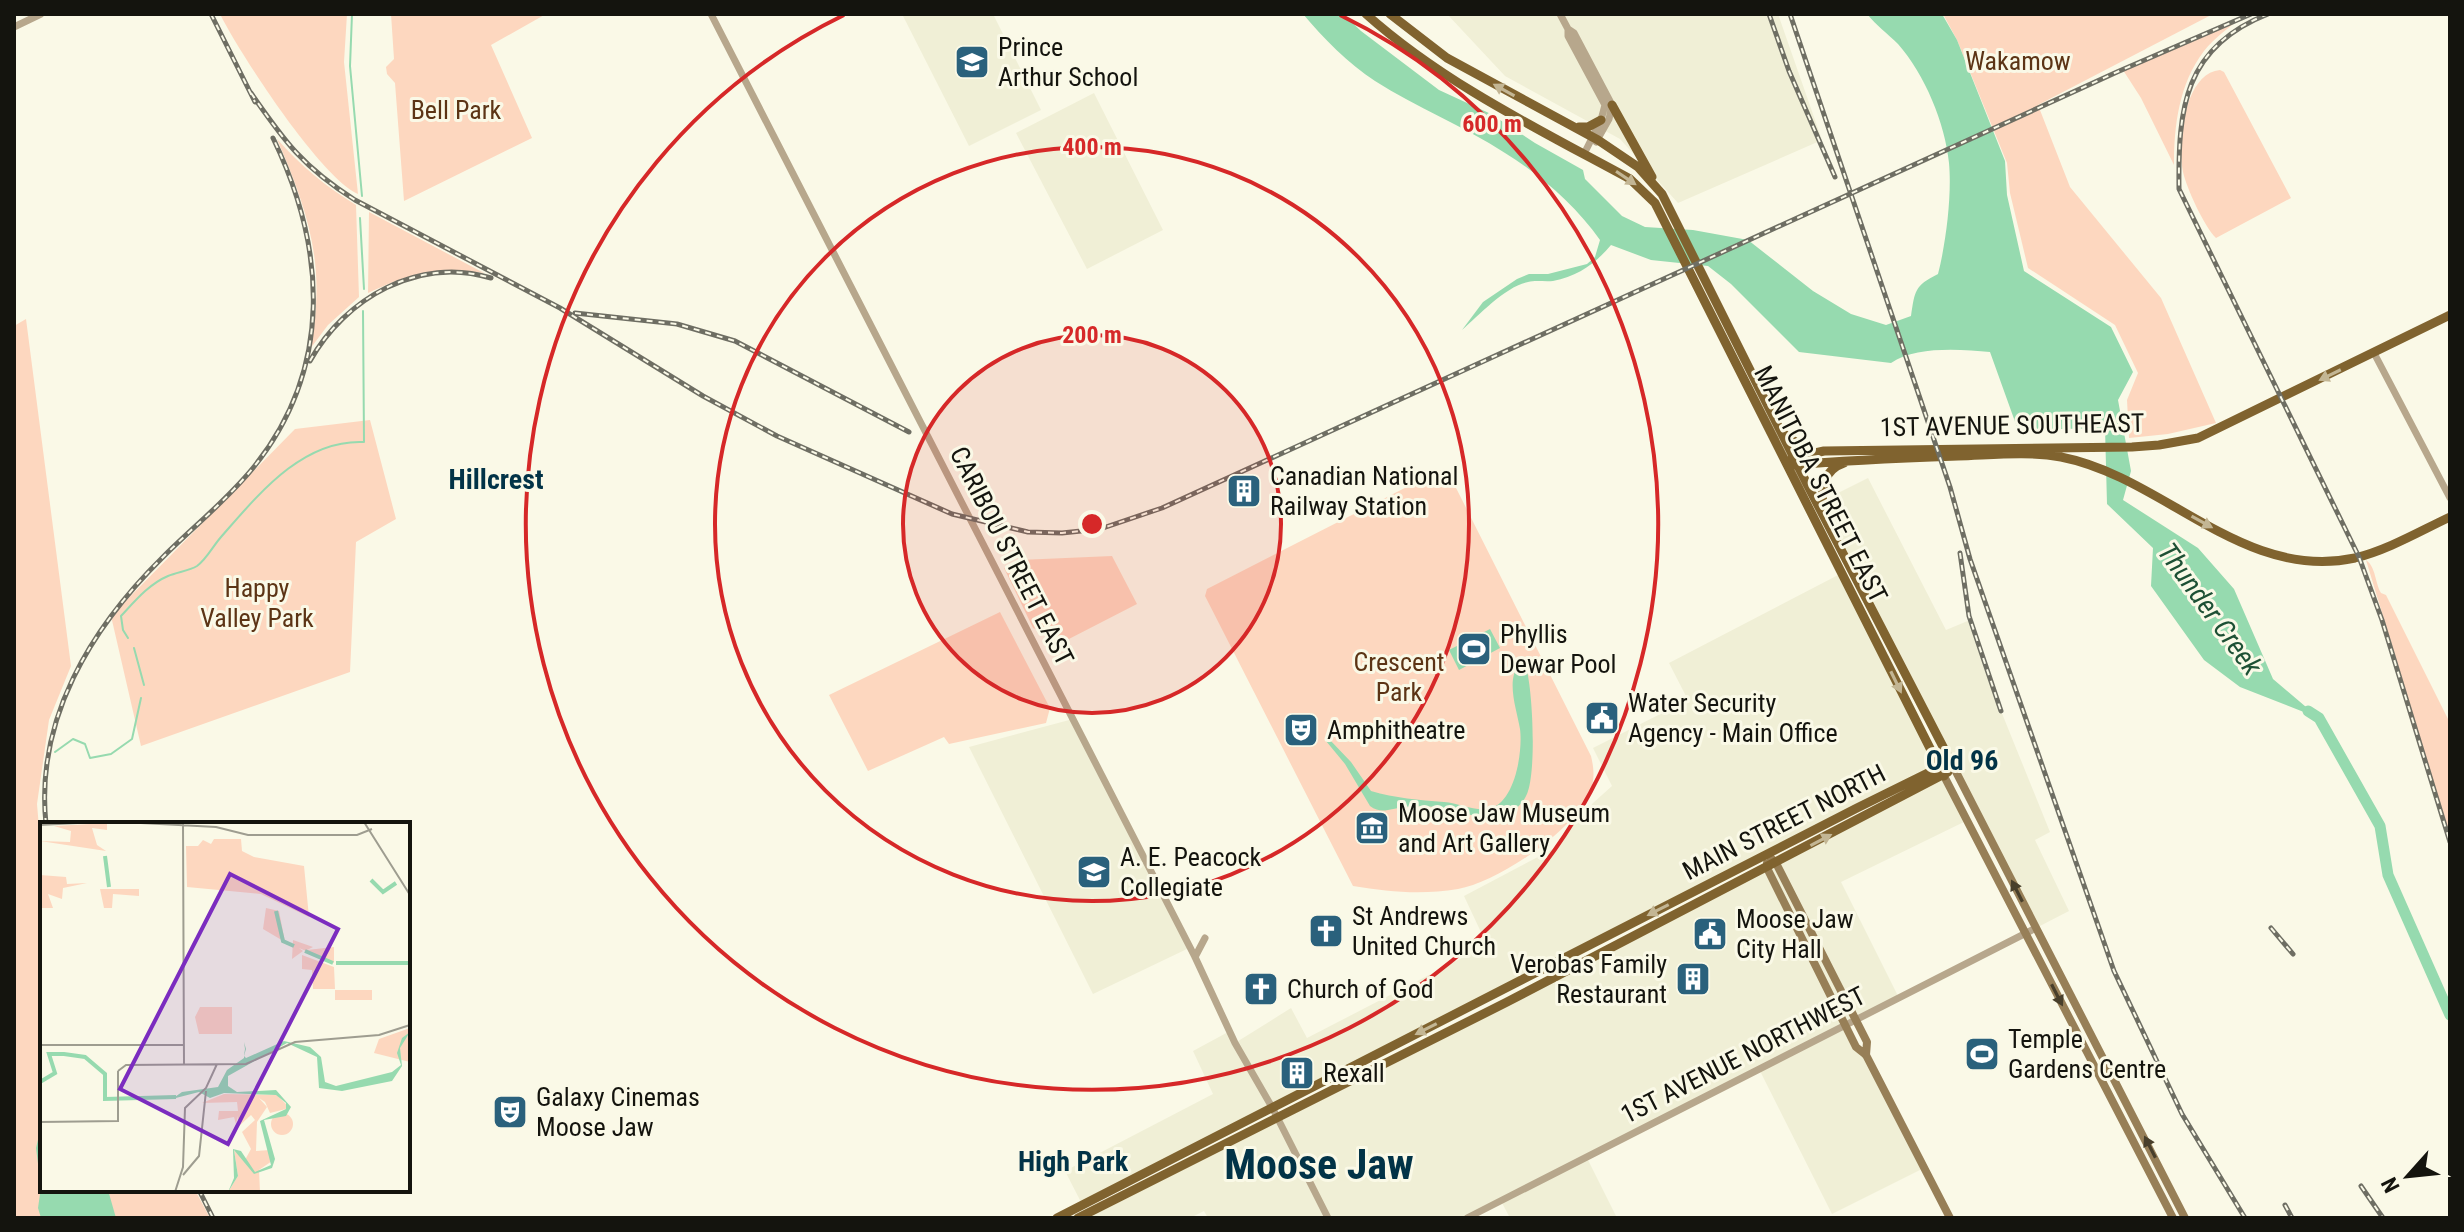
<svg xmlns="http://www.w3.org/2000/svg" width="2464" height="1232" font-family="'Roboto Condensed',sans-serif">
<style>
.built{fill:#f0efd6}
.green{fill:#fdd7bf}
.water{fill:#96daaf}
.lines{fill:none;stroke-linecap:round;stroke-linejoin:round}
.stream{stroke:#96daaf;stroke-width:2}
.river{stroke:#96daaf;stroke-width:11}
.tertiary{stroke:#b7a78c;stroke-width:7}
.secondary{stroke:#977f57;stroke-width:8}
.primary{stroke:#80632f;stroke-width:9}
.rail-casing{stroke:#6e6e63;stroke-width:5}
.rail{stroke:#faf9e7;stroke-width:2;stroke-dasharray:6;stroke-linecap:butt}
.oneway{fill:#c3b694}
.oneway2{fill:#483f2b}
.ring{fill:none;stroke:#d62828;stroke-width:4}
.labels{text-anchor:middle;dominant-baseline:central;stroke-width:6;stroke-linejoin:round;paint-order:stroke}
.poi-label{font-size:26px;fill:#14140e;stroke:#faf9e7;text-anchor:start}
.park-label{font-size:26px;fill:#5c3415;stroke:#faf9e7}
.street-label{font-size:26px;fill:#14140e;stroke:#faf9e7}
.neighbourhood-label{font-size:28px;font-weight:bold;fill:#023347;stroke:#faf9e7}
.water-label{font-size:28px;font-style:italic;fill:#1d5034;stroke:#faf9e7}
.town-label{font-size:42px;font-weight:bold;fill:#023347;stroke:#faf9e7}
.inset-river{fill:none;stroke:#96daaf;stroke-width:4}
.inset-road{fill:none;stroke:#9e9d90;stroke-width:2}
.view{fill:#7b2cbf;fill-opacity:0.15;stroke:#7b2cbf;stroke-width:4}
.inset-edge{fill:none;stroke:#14140e;stroke-width:4}
.centre{fill:#d62828;stroke:#faf9e7;stroke-width:4}
.ring-label{font-size:24px;text-anchor:middle;font-weight:bold;fill:#d62828;stroke:#faf9e7;stroke-width:6;stroke-linejoin:round;paint-order:stroke}
</style>
<rect width="100%" height="100%" fill="#faf9e7"/>
<path class="built" d="M 902,14 L 993,14 L 1041,110 L 969,146 Z
M 1447,14 L 1778,14 L 1822,140 L 1678,203 L 1620,139 L 1505,76 Z
M 1094,93 L 1163,230 L 1087,269 L 1016,133 Z
M 1868,478 L 1946,630 L 1970,620 L 2001,711 L 2050,832 L 2035,840 L 2069,911 L 2036,928 L 1824,517 L 1822,501 Z
M 1842,573 L 1940,767 L 1082,1204 L 1065,1171 L 1213,1094 L 1193,1051 L 1230,1031 L 1235,1043 L 1291,1008 L 1307,1038 L 1487,945 L 1464,896 L 1553,849 L 1593,803 L 1612,786 L 1593,748 L 1688,700 L 1669,663 Z
M 1073,719 L 1189,948 L 1093,994 L 969,747 Z
M 1944,776 L 1968,820 L 1841,882 L 1899,998 L 1846,1025 L 1866,1055 L 1924,1168 L 1832,1214 L 1759,1069 L 1587,1158 L 1617,1218 L 1510,1218 L 1501,1201 L 1467,1218 L 1208,1218 L 1204,1211 L 1190,1218 L 1088,1218 L 1086,1214 Z"/>
<path class="green" d="M 220,14 L 347,14 L 344,62 L 358,194 C 320,177 240,54 220,14 Z
M 391,14 L 546,14 L 491,45 L 532,138 L 404,201 L 395,83 L 387,74 L 386,67 L 394,59 Z
M 1943,14 L 2213,14 L 2038,105 L 2070,187 L 2161,298 L 2216,423 L 2168,434 L 2129,438 L 2127,400 L 2138,373 L 2115,325 L 2028,268 L 2010,193 L 2007,163 L 1957,40 Z
M 2241,17 C 2229,28 2214,38 2204,51 C 2179,84 2174,125 2174,165 L 2141,98 L 2123,70 Z
M 2220,70 L 2224,72 L 2291,198 L 2216,238 C 2204,226 2187,189 2183,172 C 2177,144 2184,73 2220,70 Z
M 277,139 C 301,166 325,186 356,205 L 359,297 L 328,325 L 310,349 C 327,267 309,214 277,139 Z
M 369,212 L 484,273 C 437,267 412,272 368,293 Z
M 26,319 L 71,666 L 49,720 L 37,804 L 42,863 L 42,1190 L 195,1190 L 210,1218 L 14,1218 L 14,326 Z
M 370,420 L 396,519 L 356,542 L 350,672 L 141,746 L 111,616 L 295,429 Z
M 1440,470 L 1447,470 L 1591,756 C 1594,769 1595,779 1590,792 C 1574,831 1498,882 1458,889 C 1422,895 1389,892 1353,886 L 1205,596 L 1207,589 Z
M 1112,556 L 1137,604 L 1065,641 L 1033,628 L 1004,568 L 1019,560 Z
M 2366,560 C 2376,567 2375,583 2381,593 L 2386,595 L 2450,723 L 2450,837 Z
M 1000,612 L 1050,708 L 1046,723 L 949,744 L 944,737 L 868,771 L 829,695 Z"/>
<path class="water" d="M 1303,14 L 1343,14 L 1361,31 L 1439,90 L 1491,114 L 1535,143 L 1583,170 L 1585,179 L 1622,216 L 1645,227 L 1693,230 L 1748,240 L 1813,291 L 1851,314 L 1886,325 L 1911,316 C 1915,291 1914,286 1938,274 C 1946,243 1952,195 1949,163 C 1945,123 1925,75 1898,44 C 1888,34 1876,25 1867,14 L 1942,14 L 1957,40 L 2005,161 L 2007,195 L 2024,271 L 2111,327 L 2133,372 L 2118,400 L 2131,471 L 2123,500 L 2198,548 L 2234,589 L 2273,679 L 2319,718 L 2240,687 L 2204,660 L 2151,586 L 2153,548 L 2107,504 L 2105,428 L 2018,430 L 1990,352 C 1960,349 1915,346 1891,363 L 1799,352 L 1731,284 L 1708,266 L 1651,260 L 1611,245 C 1595,264 1578,276 1553,281 C 1545,282 1536,280 1528,282 C 1506,286 1479,315 1462,330 L 1483,302 L 1517,279 L 1529,274 L 1548,274 L 1587,264 L 1595,257 L 1600,240 C 1576,206 1541,175 1505,153 C 1464,126 1417,108 1375,81 C 1349,64 1323,38 1303,14 Z
M 1490,629 L 1500,648 L 1459,670 L 1449,650 Z
M 1520,663 L 1526,667 C 1533,691 1536,767 1528,791 C 1525,802 1514,812 1503,816 C 1481,823 1458,808 1436,807 C 1426,806 1415,806 1405,807 C 1391,808 1382,815 1370,806 L 1345,764 L 1326,741 L 1329,739 L 1351,762 L 1371,791 C 1395,798 1419,800 1444,802 C 1458,803 1474,811 1487,809 C 1515,806 1523,751 1520,729 C 1517,710 1505,680 1520,663 Z
M 42,1123 L 42,1190 L 108,1190 L 116,1218 L 41,1218 L 38,1208 L 41,1187 L 36,1148 Z"/>
<g class="lines">
<path class="stream" d="M 352,14 L 350,66 L 362,196
M 360,218 L 364,289
M 128,638 L 123,630 L 121,616 C 135,601 149,584 168,576 C 177,572 189,571 197,566 C 206,560 213,546 221,537 C 258,495 302,439 364,442 L 363,311
M 134,648 L 144,685
M 55,752 L 73,739 L 85,744 L 90,758 L 111,754 L 132,739 L 141,698"/>
<path class="river" d="M 2308,711 L 2319,718 L 2380,826 L 2388,875 L 2450,1015"/>
<path class="tertiary" d="M 711,14 L 1195,957 L 1235,1043 L 1273,1109 L 1328,1218
M 1560,14 L 1568,29 L 1568,36 L 1605,105 L 1601,120 L 1584,154
M 14,27 L 41,14
M 1568,29 L 1574,33 L 1612,105 L 1609,119 L 1596,142
M 2374,353 L 2450,498
M 1195,957 L 1205,938
M 1467,1218 L 2036,928"/>
<path class="secondary" d="M 1953,766 L 2185,1218
M 1944,776 L 2173,1218
M 1771,858 L 1776,863 L 1867,1042 L 1866,1055
M 1767,863 L 1767,868 L 1856,1047 L 1866,1055 L 1950,1218"/>
<path class="primary" d="M 1366,14 C 1443,83 1540,130 1630,179 L 1655,203 L 1944,776
M 1390,14 L 1447,58 L 1598,140 L 1638,167 L 1662,194 L 1807,484 L 1953,766
M 1612,105 L 1652,177
M 1579,127 L 1588,127 L 1601,120
M 1784,434 L 1811,453
M 1792,458 L 1824,451 L 2132,447 L 2159,445 L 2198,438 L 2450,315
M 1794,465 C 1849,460 1903,458 1958,456 C 1992,455 2028,451 2061,457 C 2164,477 2243,582 2355,558 C 2388,550 2420,531 2450,517
M 1823,509 C 1821,489 1823,470 1844,463
M 1057,1218 L 1857,808 L 1940,767 L 1953,766
M 1078,1218 L 1507,1002 L 1948,772"/>
<g class="rail-casing">
<path id="rail" d="M 211,14 L 255,102
M 1769,14 L 1789,71 L 1835,177
M 1790,14 L 1950,487 L 1970,559 L 2114,971 L 2182,1114 L 2245,1218
M 2268,14 C 2184,47 2178,108 2179,189 L 2359,557 L 2382,620 L 2450,842
M 251,93 C 285,142 303,167 355,200 L 560,308 L 703,396 L 777,436 L 952,514 L 1028,532 L 1062,533 L 1100,529 L 1162,508 L 2117,72 L 2251,14
M 575,313 L 677,324 L 735,341 L 909,432
M 310,361 C 345,298 419,256 491,278
M 1960,553 L 1969,616 L 2001,711
M 46,824 C 35,719 91,628 163,557 C 193,527 226,501 253,468 C 334,368 326,248 273,138
M 2271,928 L 2293,954
M 2361,1186 L 2383,1218
M 199,1190 L 213,1218
M 2285,1205 L 2292,1218"/>
</g>
<use href="#rail" class="rail"/>
</g>
<defs><path id="oneway-solid" d="M-6-.8H1V-3.2L6.5 0L1 3.2V.8H-6Z" transform="scale(2)"/></defs>
<g class="oneway">
<use href="#oneway-solid" transform="translate(1504 90) rotate(-151)"/>
<use href="#oneway-solid" transform="translate(1626 178) rotate(34)"/>
<use href="#oneway-solid" transform="translate(2330 375) rotate(154)"/>
<use href="#oneway-solid" transform="translate(2202 522) rotate(29)"/>
<use href="#oneway-solid" transform="translate(1896 682) rotate(64)"/>
<use href="#oneway-solid" transform="translate(1821 840) rotate(-28)"/>
<use href="#oneway-solid" transform="translate(1658 910) rotate(153)"/>
<use href="#oneway-solid" transform="translate(1426 1029) rotate(153)"/>
</g>
<g class="oneway2">
<use href="#oneway-solid" transform="translate(2017 891) rotate(-117)"/>
<use href="#oneway-solid" transform="translate(2057 995) rotate(63)"/>
<use href="#oneway-solid" transform="translate(2150 1147) rotate(-117)"/>
</g>
<circle cx="1092" cy="524" r="189" fill="#d62828" fill-opacity=".12"/>
<g class="ring">
<circle cx="1092" cy="524" r="189"/>
<circle cx="1092" cy="524" r="377"/>
<path d="M1340 15A566 566 0 1 1 844 15"/>
</g>
<defs>
<g id="school-square" transform="scale(1.8)"><rect x="-9" y="-9" width="18" height="18" rx="4" fill="#2a617c" stroke="#faf9e7"/><path d="M0-5L7-2L0 1L-7-2ZM-4 1L0 2.5L4 1V4Q0 6-4 4Z" fill="#fff"/></g>
<g id="building-square" transform="scale(1.8)"><rect x="-9" y="-9" width="18" height="18" rx="4" fill="#2a617c" stroke="#faf9e7"/><path d="M-4-6H4V6H1V3H-1V6H-4ZM-2.5-4.3h1.7v1.8h-1.7ZM.8-4.3h1.7v1.8H.8ZM-2.5-1h1.7V.8h-1.7ZM.8-1h1.7V.8H.8Z" fill="#fff"/></g>
<g id="stadium-square" transform="scale(1.8)"><rect x="-9" y="-9" width="18" height="18" rx="4" fill="#2a617c" stroke="#faf9e7"/><path d="M0-5a6.5 5 0 1 0 0 10a6.5 5 0 1 0 0-10ZM-3.5-1.8h7v3.6h-7Z" fill="#fff"/></g>
<g id="civic-square" transform="scale(1.8)"><rect x="-9" y="-9" width="18" height="18" rx="4" fill="#2a617c" stroke="#faf9e7"/><path d="M-.6-6.5H3V-4.5H.6V-3L4-1V1h2V6H-6V1h2V-1L-.6-3ZM-1.2 2.5V6h2.4V2.5Z" fill="#fff"/></g>
<g id="theatre-square" transform="scale(1.8)"><rect x="-9" y="-9" width="18" height="18" rx="4" fill="#2a617c" stroke="#faf9e7"/><path d="M-5-5.5Q0-4 5-5.5V0Q5 5 0 6Q-5 5-5 0ZM-3.3-2.5H-1v1.5H-3.3ZM1-2.5H3.3v1.5H1ZM-2.8 1Q0 5.5 2.8 1Z" fill="#fff"/></g>
<g id="museum-square" transform="scale(1.8)"><rect x="-9" y="-9" width="18" height="18" rx="4" fill="#2a617c" stroke="#faf9e7"/><path d="M0-6L6-3V-2H-6V-3ZM-5-1h2V3h-2ZM-1-1h2V3h-2ZM3-1h2V3H3ZM-6 4H6V6H-6Z" fill="#fff"/></g>
<g id="church-square" transform="scale(1.8)"><rect x="-9" y="-9" width="18" height="18" rx="4" fill="#2a617c" stroke="#faf9e7"/><path d="M-1.2-6h2.4v3.5h3.3v2.4h-3.3V6h-2.4V-.1h-3.3v-2.4h3.3Z" fill="#fff"/></g>
</defs>
<g fill-rule="evenodd">
<use href="#school-square" x="972" y="62"/>
<use href="#building-square" x="1244" y="491"/>
<use href="#stadium-square" x="1474" y="649"/>
<use href="#civic-square" x="1602" y="718"/>
<use href="#theatre-square" x="1301" y="730"/>
<use href="#museum-square" x="1372" y="828"/>
<use href="#school-square" x="1094" y="872"/>
<use href="#church-square" x="1326" y="931"/>
<use href="#civic-square" x="1710" y="934"/>
<use href="#building-square" x="1693" y="979"/>
<use href="#church-square" x="1261" y="989"/>
<use href="#stadium-square" x="1982" y="1054"/>
<use href="#building-square" x="1297" y="1073"/>
<use href="#theatre-square" x="510" y="1112"/>
</g>
<g class="labels">
<g class="poi-label">
<text x="998" y="47">Prince<tspan x="998" dy="30">Arthur School</tspan></text>
<text x="1270" y="476">Canadian National<tspan x="1270" dy="30">Railway Station</tspan></text>
<text x="1500" y="634">Phyllis<tspan x="1500" dy="30">Dewar Pool</tspan></text>
<text x="1628" y="703">Water Security<tspan x="1628" dy="30">Agency - Main Office</tspan></text>
<text x="1327" y="730">Amphitheatre</text>
<text x="1398" y="813">Moose Jaw Museum<tspan x="1398" dy="30">and Art Gallery</tspan></text>
<text x="1120" y="857">A. E. Peacock<tspan x="1120" dy="30">Collegiate</tspan></text>
<text x="1352" y="916">St Andrews<tspan x="1352" dy="30">United Church</tspan></text>
<text x="1736" y="919">Moose Jaw<tspan x="1736" dy="30">City Hall</tspan></text>
<text x="1667" y="964" text-anchor="end">Verobas Family<tspan x="1667" dy="30">Restaurant</tspan></text>
<text x="1287" y="989">Church of God</text>
<text x="2008" y="1039">Temple<tspan x="2008" dy="30">Gardens Centre</tspan></text>
<text x="1323" y="1073">Rexall</text>
<text x="536" y="1097">Galaxy Cinemas<tspan x="536" dy="30">Moose Jaw</tspan></text>
</g>
<g class="park-label">
<text x="2018" y="61">Wakamow</text>
<text x="456" y="110">Bell Park</text>
<text x="257" y="588">Happy<tspan x="257" dy="30">Valley Park</tspan></text>
<text x="1399" y="662">Crescent<tspan x="1399" dy="30">Park</tspan></text>
</g>
<g class="street-label">
<text transform="translate(2012 425) rotate(-1)">1ST AVENUE SOUTHEAST</text>
<text transform="translate(1821 484) rotate(63)">MANITOBA STREET EAST</text>
<text transform="translate(1012 556) rotate(63)">CARIBOU STREET EAST</text>
<text transform="translate(1784 822) rotate(-27)">MAIN STREET NORTH</text>
<text transform="translate(1743 1055) rotate(-27)">1ST AVENUE NORTHWEST</text>
</g>
<g class="neighbourhood-label">
<text x="496" y="479">Hillcrest</text>
<text x="1962" y="760">Old 96</text>
<text x="1073" y="1161">High Park</text>
</g>
<g class="water-label">
<text transform="translate(2210 609) rotate(54)">Thunder Creek</text>
</g>
<g class="town-label">
<text x="1319" y="1164">Moose Jaw</text>
</g>
</g>
<g transform="translate(40 822)">
<rect width="370" height="370" fill="#faf9e7"/>
<path d="M 67,1 L 67,8 L 52,6 L 57,23 L 66,29 L 0,19 L 30,20 L 31,9 L 14,4 ZM 174,17 L 201,17 L 202,29 L 214,35 L 264,44 L 269,95 L 221,72 L 147,65 L 146,24 L 158,24 L 163,18 L 171,22 ZM 0,53 L 26,55 L 27,62 L 47,61 L 23,66 L 22,77 L 8,72 L 13,86 L 0,86 ZM 60,67 L 99,67 L 99,74 L 73,72 L 72,86 L 64,86 ZM 226,86 L 239,89 L 245,120 L 223,107 ZM 253,118 L 273,125 L 267,128 L 294,125 L 294,141 L 259,126 L 263,129 L 252,137 ZM 262,133 L 294,145 L 295,167 L 273,167 L 272,148 L 262,147 ZM 295,168 L 332,168 L 332,178 L 295,178 ZM 160,185 L 192,185 L 192,212 L 159,212 L 155,195 ZM 370,206 L 370,240 L 334,231 L 339,217 ZM 184,272 L 237,273 L 246,282 L 246,287 L 230,291 L 225,280 L 219,276 L 227,285 L 217,300 L 216,329 L 230,328 L 232,339 L 219,348 L 220,370 L 188,370 L 198,354 L 194,328 L 205,338 L 211,327 L 202,310 L 215,298 L 211,293 L 198,305 L 198,294 L 196,302 L 194,295 L 178,298 L 179,289 L 198,289 L 197,280 L 162,281 ZM231 302a11 11 0 1 1 22 0a11 11 0 1 1-22 0Z" fill="#fdd7bf"/>
<path d="M 370,210 L 360,226 L 362,244 L 352,259 L 302,269 L 279,266 L 277,235 L 247,221 L 188,254 L 188,264 L 197,270 L 236,268 L 251,285 L 246,294 L 224,298 L 235,337 L 232,346 L 214,352 L 194,328 L 198,354 L 188,370 L 194,356 L 193,327 L 201,329 L 215,350 L 231,343 L 220,299 L 246,287 L 246,281 L 236,273 L 184,271 L 170,276 L 159,270 L 132,277 L 142,270 L 178,265 L 187,248 L 204,236 L 204,233 L 205,227 L 204,220 L 206,227 L 204,234 L 206,236 L 244,219 L 270,225 L 281,235 L 285,260 L 296,264 L 352,250 L 361,243 L 357,231 L 362,216 Z" fill="#96daaf"/>
<path class="inset-river" d="M 65,34 L 69,65M 331,58 L 343,70 L 356,61M 236,89 L 243,119 L 254,124M 265,129 L 293,141M 296,141 L 370,141M 0,260 L 15,251 L 9,232 L 24,232 L 45,235 L 65,252 L 65,277 L 136,275"/>
<path class="inset-road" d="M 82,0 L 176,5 L 208,13 L 317,13 L 332,7M 324,0 L 370,73M 143,1 L 144,243M 0,3 L 56,0M 0,223 L 144,223M 78,249 L 86,243 L 206,242 L 255,220 L 339,213 L 370,203M 0,300 L 78,299 L 78,249M 143,353 L 159,334 L 166,269M 135,370 L 143,345 L 145,286 L 166,266 L 177,242"/>
<path class="view" d="M 190,52 L 298,107 L 188,322 L 80,267 Z"/>
<rect width="370" height="370" class="inset-edge"/>
</g>
<circle cx="1092" cy="524" r="12" class="centre"/>
<g class="ring-label">
<text x="1492" y="132">600 m</text>
<text x="1092" y="155">400 m</text>
<text x="1092" y="343">200 m</text>
</g>
<rect width="2464" height="1232" fill="none" stroke="#14140e" stroke-width="32"/>
<g transform="translate(2408 1176) rotate(243)" stroke="#faf9e7" stroke-width="6" paint-order="stroke">
<path d="M0-6L14 30L0 20L-14 30Z" fill="#14140e"/>
<text y="-12" font-size="22" font-weight="bold" text-anchor="middle" fill="#14140e">N</text>
</g>
</svg>
